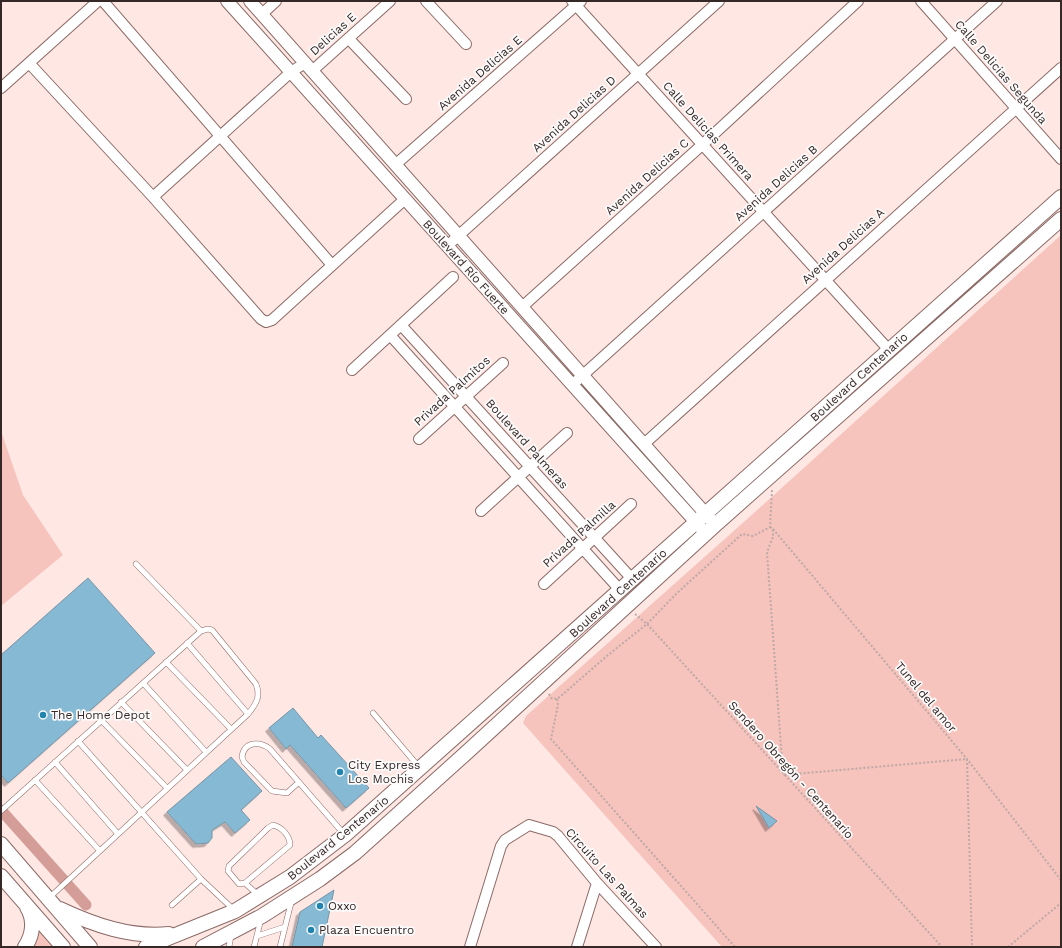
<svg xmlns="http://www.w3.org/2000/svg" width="1062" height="948" font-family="'Work Sans',sans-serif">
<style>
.green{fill:#f7c3bd}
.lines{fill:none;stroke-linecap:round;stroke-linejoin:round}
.canal{stroke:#d49d97;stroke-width:11}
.building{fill:#86b9d4;stroke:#7695a6;filter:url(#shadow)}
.service-casing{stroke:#8b6a66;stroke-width:6}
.minor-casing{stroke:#8b6a66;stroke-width:12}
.tertiary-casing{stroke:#8b6a66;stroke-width:14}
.secondary-casing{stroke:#8b6a66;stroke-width:16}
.path{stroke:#bda9a6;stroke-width:2;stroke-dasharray:2 2;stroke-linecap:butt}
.service{stroke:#fff;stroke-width:5}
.minor{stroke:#fff;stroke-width:10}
.tertiary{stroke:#fff;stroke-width:12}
.secondary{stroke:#fff;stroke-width:14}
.poi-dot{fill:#2184af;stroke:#fbfbfb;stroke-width:1.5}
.labels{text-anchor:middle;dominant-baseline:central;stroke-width:3.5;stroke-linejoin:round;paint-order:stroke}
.street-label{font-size:12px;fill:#362826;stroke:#fbfbfb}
.poi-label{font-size:12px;fill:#362826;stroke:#fbfbfb;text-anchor:start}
</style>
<defs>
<filter id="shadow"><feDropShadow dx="-3.5" dy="3.5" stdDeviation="0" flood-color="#0004"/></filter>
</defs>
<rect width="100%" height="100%" fill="#ffe7e4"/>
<path class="green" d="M 1061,235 L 1061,947 L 722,947 L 523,723 L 526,716 L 764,504 Z
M 1,431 L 23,495 L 63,555 L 1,606 Z
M 36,924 L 55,947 L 32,947 Z"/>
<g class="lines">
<path class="canal" d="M 1,810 L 86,905"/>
</g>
<path class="building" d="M 88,578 L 155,653 L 8,783 L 1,775 L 1,655 Z
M 293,708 L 318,738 L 321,735 L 369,788 L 346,808 L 290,745 L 286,749 L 269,728 Z
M 231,757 L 262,791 L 241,810 L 250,820 L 235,833 L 225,822 L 212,830 L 212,838 L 208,843 L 196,844 L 167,812 Z
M 756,806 L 777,821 L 769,828 Z
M 334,890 L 322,947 L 292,947 L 300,912 Z"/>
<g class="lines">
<g class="service-casing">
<path id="service" d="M 187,643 L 248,714
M 166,662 L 231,729
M 143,683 L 206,752
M 121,702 L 187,770
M 373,713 L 419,767
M 101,720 L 167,788
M 78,741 L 201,879 L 234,910
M 55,762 L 118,834
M 35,780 L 100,851
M 299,782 L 287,793 L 272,791 L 244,762 L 242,757 C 244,741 260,741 270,749 L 344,834
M 1,811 L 201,631 L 136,564
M 273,825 C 282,827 290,836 290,845 L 245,883 L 239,884 L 228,871 L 229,866 L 268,828 Z
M 245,883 L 258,895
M 50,897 L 248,714 C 256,704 261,697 256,684 L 212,630 L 208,629 L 201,631
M 172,905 L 201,879
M 257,936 L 285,927
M 229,947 L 231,935
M 254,947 L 261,919
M 280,947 L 292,899"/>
</g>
<g class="minor-casing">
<path id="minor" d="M 103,1 L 332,265
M 426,1 L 466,44
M 572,1 L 889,350
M 921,1 L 1061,159
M 262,14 L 276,1
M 349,39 L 406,99
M 29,63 L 153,197 L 261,319 L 266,322 L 272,320 L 405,199
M 312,71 L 390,1
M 1,88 L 98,1
M 395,165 L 581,1
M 153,197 L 291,72 L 305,63
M 447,246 L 719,1
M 522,307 L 702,145 L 858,1
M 401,325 L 633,580
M 390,335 L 621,591
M 352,370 L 453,277
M 572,385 L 997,1
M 419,439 L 503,363
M 644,444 L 1061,68
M 481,511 L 567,433
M 544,584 L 631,504
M 470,947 L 501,846 L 505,840 L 529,825 L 553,832 L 558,836 L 597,883 L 656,947
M 577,947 L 597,883"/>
</g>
<g class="tertiary-casing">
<path id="tertiary" d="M 227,1 L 702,529
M 250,1 L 712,521"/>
</g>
<g class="secondary-casing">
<path id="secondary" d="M 1,844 L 90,947
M 1,876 L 63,947
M 60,909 C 94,925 131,938 169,934
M 25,947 C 33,935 35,920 27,907
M 146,947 L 235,911 L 290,877 L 345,835 L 1061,197
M 203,947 L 262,916 L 320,879 L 355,853 L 465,754 L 715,525 L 1061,219"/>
</g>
<path class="path" d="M 770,527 L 773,529 L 773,537 L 767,552 L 783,775 L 967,759 L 972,947
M 773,529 L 967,759 L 1061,880
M 635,614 L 647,624 L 942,947
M 549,694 L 551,698 L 557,699 L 562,695 L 608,655 L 647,624 L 676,594 L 742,534 L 753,536 L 770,527 L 772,490
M 557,699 L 558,705 L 551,739 L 735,947
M 1008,947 L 1061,903"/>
<use href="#service" class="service"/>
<use href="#minor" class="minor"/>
<use href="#tertiary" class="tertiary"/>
<use href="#secondary" class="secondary"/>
</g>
<g class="poi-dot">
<circle cx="43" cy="715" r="4"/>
<circle cx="340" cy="772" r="4"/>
<circle cx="320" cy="906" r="4"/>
<circle cx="311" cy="930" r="4"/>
</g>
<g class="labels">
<g class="street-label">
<text transform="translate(333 34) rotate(-42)">Delicias E</text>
<text transform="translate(1001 72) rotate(49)">Calle Delicias Segunda</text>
<text transform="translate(480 73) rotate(-41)">Avenida Delicias E</text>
<text transform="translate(574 114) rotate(-42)">Avenida Delicias D</text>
<text transform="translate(708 131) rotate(48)">Calle Delicias Primera</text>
<text transform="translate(647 177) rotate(-42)">Avenida Delicias C</text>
<text transform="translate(776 183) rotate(-42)">Avenida Delicias B</text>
<text transform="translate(843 246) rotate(-42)">Avenida Delicias A</text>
<text transform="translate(466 267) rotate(48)">Boulevard Río Fuerte</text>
<text transform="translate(859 377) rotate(-42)">Boulevard Centenario</text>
<text transform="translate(452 391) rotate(-42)">Privada Palmitos</text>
<text transform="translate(527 444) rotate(48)">Boulevard Palmeras</text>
<text transform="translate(579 534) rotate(-42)">Privada Palmilla</text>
<text transform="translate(618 593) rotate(-42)">Boulevard Centenario</text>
<text transform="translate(926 697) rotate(50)">Tunel del amor</text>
<text transform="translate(791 770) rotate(48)">Sendero Obregón - Centenario</text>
<text transform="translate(338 838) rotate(-39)">Boulevard Centenario</text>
<text transform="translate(607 873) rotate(48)">Circuito Las Palmas</text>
</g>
<g class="poi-label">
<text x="51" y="715">The Home Depot</text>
<text x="348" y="765">City Express<tspan x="348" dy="14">Los Mochis</tspan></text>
<text x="328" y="906">Oxxo</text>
<text x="319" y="930">Plaza Encuentro</text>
</g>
</g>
<rect width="1062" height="948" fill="none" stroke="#362826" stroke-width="4"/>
</svg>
